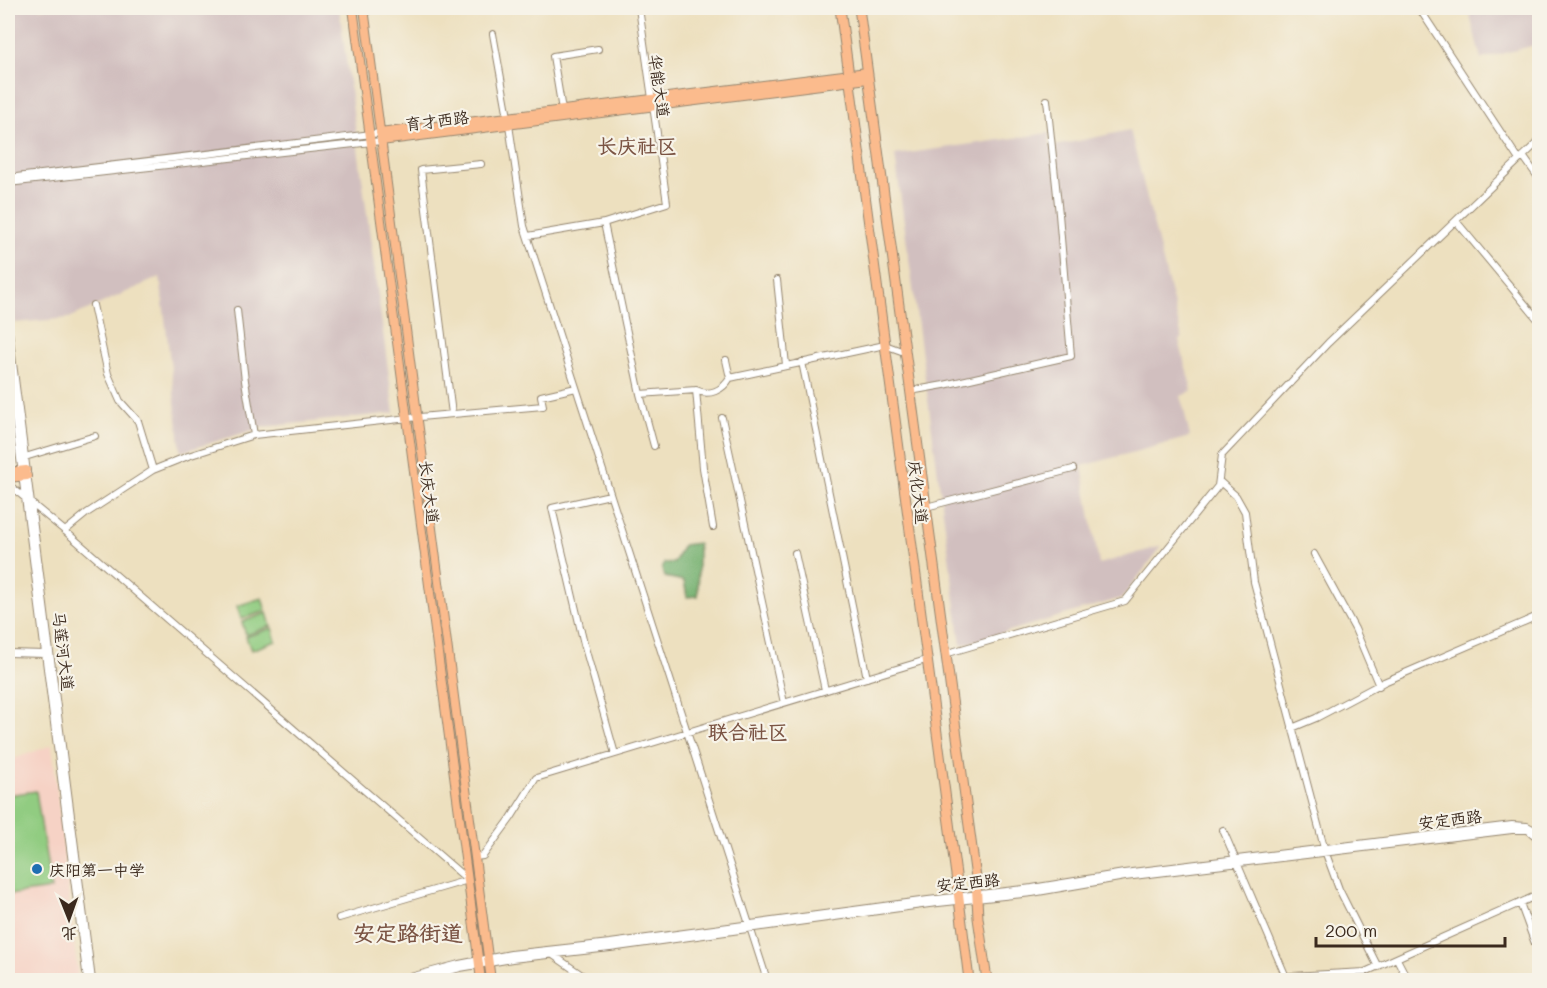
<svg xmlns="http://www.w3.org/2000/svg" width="1547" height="988" font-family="Mali,'LXGW WenKai TC',sans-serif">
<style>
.built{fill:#f6d2c5}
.industrial{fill:#d1bfbf}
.green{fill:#91cc81;stroke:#667b50;stroke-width:1.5}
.forest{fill:#74b06f;stroke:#586d46;stroke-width:1.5}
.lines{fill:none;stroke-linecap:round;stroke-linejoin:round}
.minor-casing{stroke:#94856e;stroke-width:8}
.major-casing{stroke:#94856e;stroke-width:10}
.highway-casing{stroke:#94856e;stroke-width:11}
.minor{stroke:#fff;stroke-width:6}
.major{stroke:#fbbb8d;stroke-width:8}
.highway{stroke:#fbbb8d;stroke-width:9}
.poi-dot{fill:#1f6fb2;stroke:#f7f3e8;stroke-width:2}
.labels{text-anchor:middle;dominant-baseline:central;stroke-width:4.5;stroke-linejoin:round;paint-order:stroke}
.street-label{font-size:16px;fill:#3b2a1e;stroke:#f7f3e8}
.poi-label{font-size:16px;fill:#3b2a1e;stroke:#f7f3e8;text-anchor:start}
.quarter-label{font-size:20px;font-weight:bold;fill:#7b5444;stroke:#f7f3e8}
.district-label{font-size:22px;font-weight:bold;fill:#7b5444;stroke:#f7f3e8}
</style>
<rect width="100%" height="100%" fill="#f7f3e8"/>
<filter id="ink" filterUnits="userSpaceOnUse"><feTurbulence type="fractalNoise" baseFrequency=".0167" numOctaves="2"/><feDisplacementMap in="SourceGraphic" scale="12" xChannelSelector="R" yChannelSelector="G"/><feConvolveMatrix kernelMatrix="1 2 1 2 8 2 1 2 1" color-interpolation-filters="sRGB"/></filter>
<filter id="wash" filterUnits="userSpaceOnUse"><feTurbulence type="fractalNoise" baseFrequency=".008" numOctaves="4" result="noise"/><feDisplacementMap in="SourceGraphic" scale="24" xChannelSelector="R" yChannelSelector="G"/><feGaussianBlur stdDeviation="1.35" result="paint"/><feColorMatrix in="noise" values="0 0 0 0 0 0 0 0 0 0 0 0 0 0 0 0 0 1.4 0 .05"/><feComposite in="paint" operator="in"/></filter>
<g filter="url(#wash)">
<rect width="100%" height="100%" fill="#ede0bf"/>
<path class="built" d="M 52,745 L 78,978 L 65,980 L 8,980 L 8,761 Z"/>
<path class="industrial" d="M 8,8 L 339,8 L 394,413 L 263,427 L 181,452 L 160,277 L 69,318 L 15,323 L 8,262 Z
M 1468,8 L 1539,8 L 1539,44 L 1481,59 Z
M 1130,130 L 1182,338 L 1179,340 L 1192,391 L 1181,396 L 1190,437 L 1082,466 L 1099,564 L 1162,546 L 1122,598 L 961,645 L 895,155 L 1049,133 L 1050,147 Z"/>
<path class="green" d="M 262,598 L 266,611 L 241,619 L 237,606 Z
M 267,613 L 271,626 L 246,635 L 242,622 Z
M 272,628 L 276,641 L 251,650 L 246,637 Z
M 36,791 L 51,889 L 8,895 L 8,795 Z"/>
<path class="forest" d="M 698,543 L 698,596 L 687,597 L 684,581 L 665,577 L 662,569 L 664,563 L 674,563 L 683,545 Z"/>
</g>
<g filter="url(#ink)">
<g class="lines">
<g class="minor-casing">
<path id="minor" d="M 1419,8 L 1519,160
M 493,34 L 508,117
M 562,110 L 553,56 L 598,49
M 509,125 L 524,226 L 767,980
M 1523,156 L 1540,180
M 8,178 L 380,133
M 8,183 L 381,141
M 1456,221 L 1540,322
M 604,223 L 640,394 L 654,446
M 528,236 L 604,223 L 667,203 L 639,8
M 777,280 L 786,365
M 93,305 L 108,374 L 120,401 L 138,421 L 153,470
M 237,310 L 245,381 L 254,435
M 8,324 L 92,980
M 802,362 L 867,678
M 8,365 L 87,980
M 730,378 L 885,345 L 904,352
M 696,390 L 703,468 L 713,527
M 910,391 L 944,385 L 1071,356 L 1059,214 L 1047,100
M 640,394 L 696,390 C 709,397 723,390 730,378 L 726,360
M 452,414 L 421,170 L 481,164
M 722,418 L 784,703
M 25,457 L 95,436
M 1219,481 L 1236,496 L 1245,512 L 1254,582 L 1325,851 L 1339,889 L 1378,967
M 8,484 L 65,531 L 468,880
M 610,495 L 552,508 L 584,644 L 615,754
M 926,507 L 1073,469
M 65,531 L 87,513 L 153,470 L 188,456 L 254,435 L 409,418 L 543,406 L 541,396 L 576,388
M 795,553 L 825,690
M 1314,554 L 1355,629 L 1379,686
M 8,653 L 45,654
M 945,654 L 1125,601 L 1218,486 L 1222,455 L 1328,343 L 1540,140
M 1292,728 L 1316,718 L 1384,682 L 1540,615
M 1223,830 L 1286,977
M 475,857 L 483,856 L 511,818 L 536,778 L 926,660
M 1520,903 L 1540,957
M 339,918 L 468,880
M 553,955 L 589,980
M 1397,959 L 1408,980
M 399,980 L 459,964 L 511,954 L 610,943 L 928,900 L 1032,888 L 1124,873 L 1512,825 L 1527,826 L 1540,833
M 416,980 L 460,968 L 512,959 L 610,948 L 929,904 L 1032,893 L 1125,877 L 1512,830 L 1528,830 L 1540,840
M 1214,980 L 1365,972 L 1540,894"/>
</g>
<g class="major-casing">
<path id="major" d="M 353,8 L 481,980
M 364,8 L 491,980
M 380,133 L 867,72
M 381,141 L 868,79
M 8,472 L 26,470
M 8,478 L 27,476"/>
</g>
<g class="highway-casing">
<path id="highway" d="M 840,8 L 956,875 L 969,980
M 859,8 L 976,878 L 978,918 L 987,980"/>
</g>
<use href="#minor" class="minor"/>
<use href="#major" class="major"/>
<use href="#highway" class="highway"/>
</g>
</g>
<circle class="poi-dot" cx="37" cy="869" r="6"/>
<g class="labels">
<g class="street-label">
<text transform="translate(660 86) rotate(82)">华能大道</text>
<text transform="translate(437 120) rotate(-7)">育才西路</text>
<text transform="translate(430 492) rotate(83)">长庆大道</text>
<text transform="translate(919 492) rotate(83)">庆化大道</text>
<text transform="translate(64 651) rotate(83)">马莲河大道</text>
<text transform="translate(1450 819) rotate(-7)">安定西路</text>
<text transform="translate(968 882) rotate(-6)">安定西路</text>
</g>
<g class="poi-label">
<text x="49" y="869">庆阳第一中学</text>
</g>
<g class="quarter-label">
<text x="637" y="145">长庆社区</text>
<text x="748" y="731">联合社区</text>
</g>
<g class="district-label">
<text x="408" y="932">安定路街道</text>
</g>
</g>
<rect width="1547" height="988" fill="none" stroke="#f7f3e8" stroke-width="30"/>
<g transform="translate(69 919) rotate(179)" stroke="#f7f3e8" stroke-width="4.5" paint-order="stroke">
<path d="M0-4.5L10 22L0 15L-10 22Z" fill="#3b2a1e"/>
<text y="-9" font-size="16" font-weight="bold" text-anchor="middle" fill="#3b2a1e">北</text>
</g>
<path d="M1316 937v9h189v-9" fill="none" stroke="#3b2a1e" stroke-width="3"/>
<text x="1325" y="937" font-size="18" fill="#3b2a1e" stroke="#f7f3e8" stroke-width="4.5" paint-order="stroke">200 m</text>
</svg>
